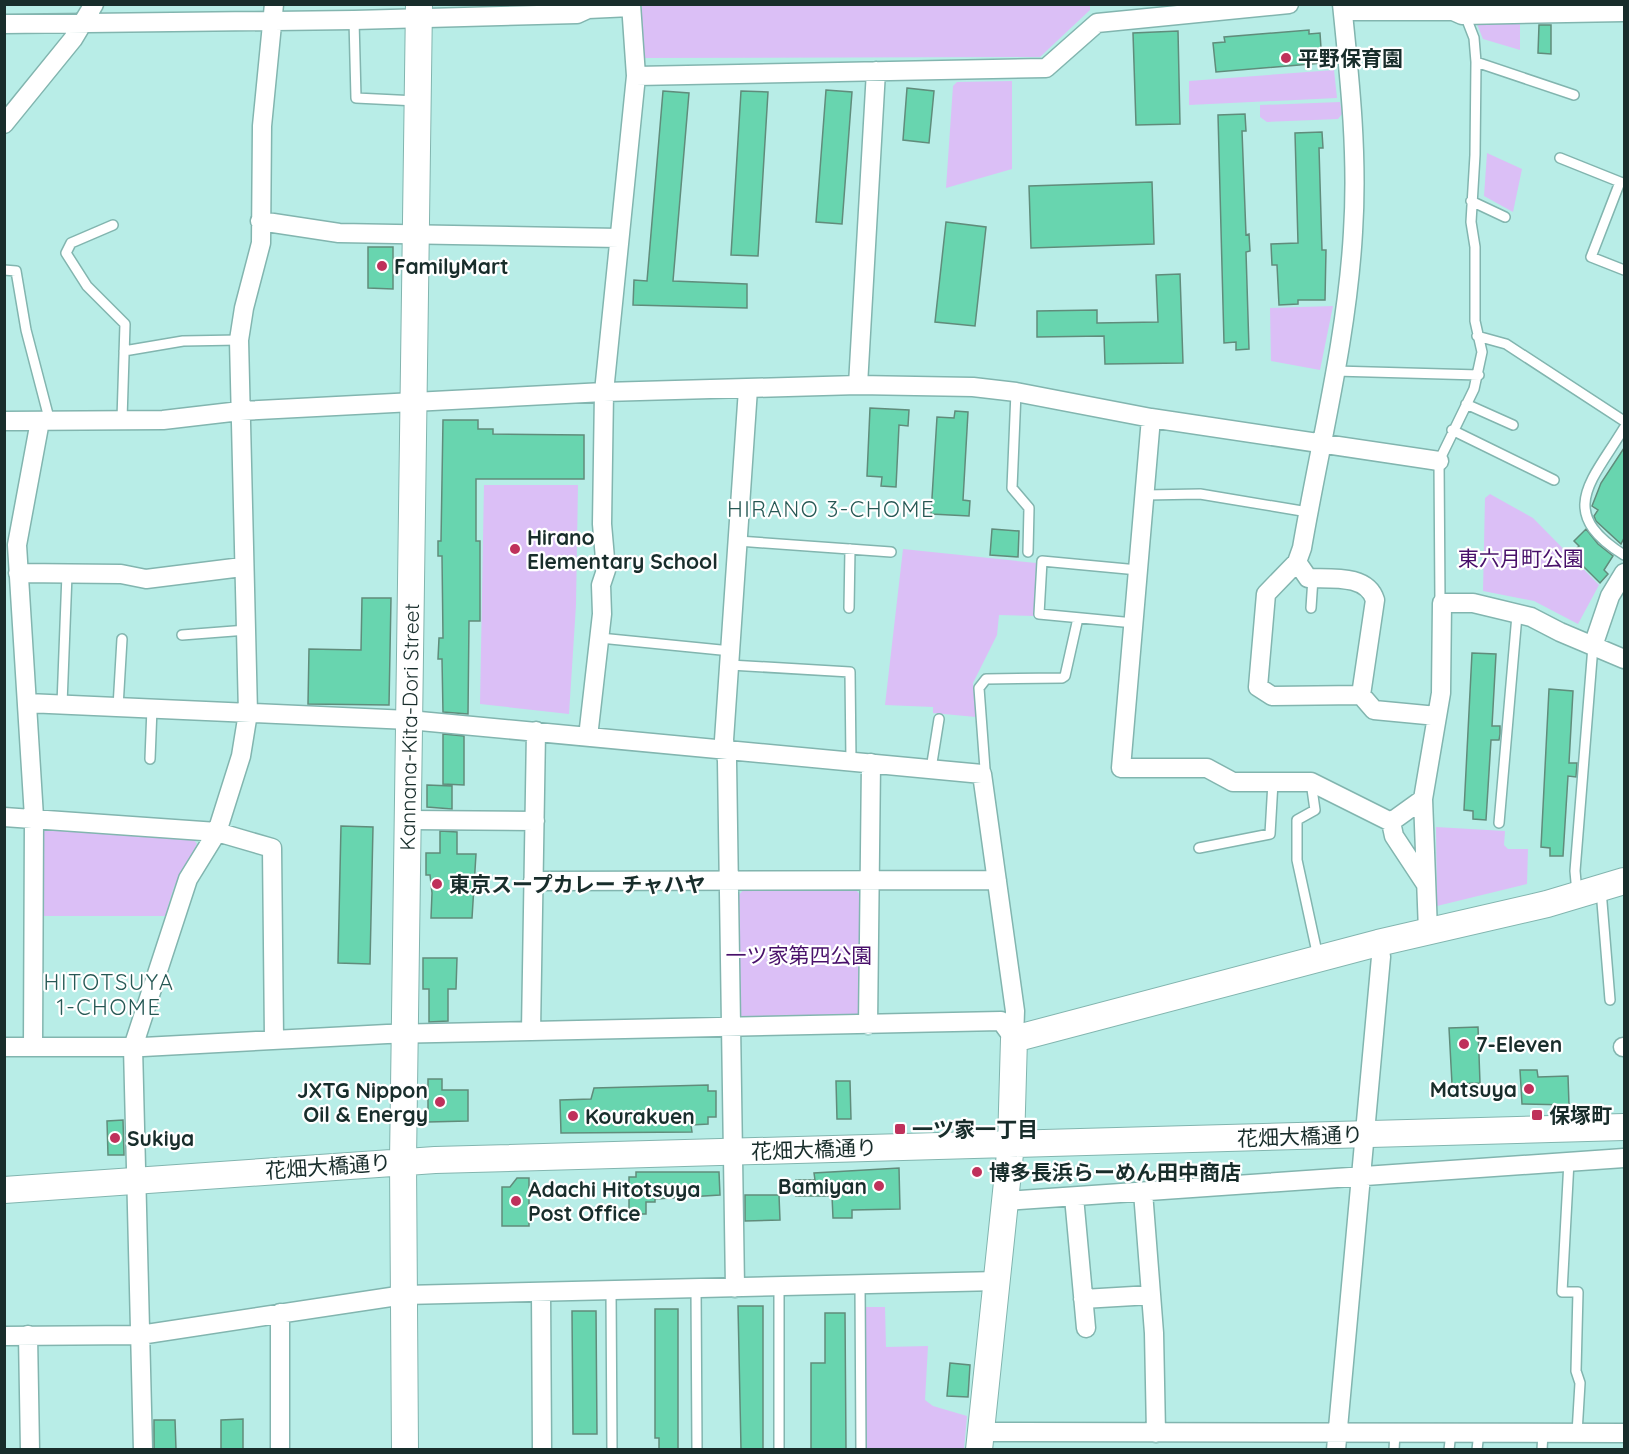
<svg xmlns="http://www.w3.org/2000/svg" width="1629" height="1454" font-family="Quicksand,'Noto Sans JP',sans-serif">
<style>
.green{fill:#dbbff6}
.building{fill:#68d5af;stroke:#608c7b;stroke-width:1.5}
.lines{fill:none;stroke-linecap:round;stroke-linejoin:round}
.lane-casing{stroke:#82b5af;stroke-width:12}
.street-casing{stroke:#82b5af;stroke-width:21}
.secondary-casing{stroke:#82b5af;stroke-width:28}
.lane{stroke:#fff;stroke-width:9}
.street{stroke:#fff;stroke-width:18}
.secondary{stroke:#fff;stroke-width:26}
.poi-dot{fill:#bf315b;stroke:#fff;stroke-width:2}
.labels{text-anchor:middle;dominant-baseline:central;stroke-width:4.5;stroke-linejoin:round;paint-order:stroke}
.poi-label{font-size:21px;font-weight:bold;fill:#182d2b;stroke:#fff;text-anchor:start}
.park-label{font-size:21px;fill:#48106a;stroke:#fff}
.street-label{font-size:21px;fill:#182d2b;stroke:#fff}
.neighbourhood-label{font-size:22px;letter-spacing:1.5px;fill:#275955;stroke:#fff}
</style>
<rect width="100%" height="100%" fill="#b8ede7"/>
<path class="green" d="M 1090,4 L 1090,10 L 1040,57 L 642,58 L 642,5 Z
M 1479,20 L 1520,20 L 1520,50 L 1483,39 L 1477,24 Z
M 1334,70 L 1337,98 L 1189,105 L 1189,81 Z
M 1012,81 L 1012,169 L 946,188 L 953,86 L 957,82 Z
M 1340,102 L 1342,114 L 1338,119 L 1267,122 L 1260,117 L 1260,105 Z
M 1487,153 L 1522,169 L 1513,212 L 1484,196 Z
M 1333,306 L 1320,370 L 1271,361 L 1270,308 Z
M 484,485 L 578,485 L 576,605 L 569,714 L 480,704 Z
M 1490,494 L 1533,518 L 1599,585 L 1578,624 L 1534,601 L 1483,591 L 1485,498 Z
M 903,549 L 1036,563 L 1034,616 L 999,615 L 997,635 L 973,683 L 976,717 L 933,713 L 933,707 L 885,705 Z
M 46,827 L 194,840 L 197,844 L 174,887 L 165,916 L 40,916 L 41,833 Z
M 1436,827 L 1505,831 L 1504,845 L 1508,849 L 1528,849 L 1527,884 L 1437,906 Z
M 744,889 L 856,890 L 861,896 L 858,1014 L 854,1020 L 745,1022 L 739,1015 L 738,896 Z
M 864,1307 L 885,1307 L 886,1347 L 928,1346 L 925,1400 L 933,1406 L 967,1416 L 964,1449 L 866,1449 Z"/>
<path class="building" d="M 1539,25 L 1551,25 L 1551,54 L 1538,53 Z
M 1309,30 L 1309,34 L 1320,33 L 1322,63 L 1216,72 L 1213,43 L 1225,42 L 1224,37 Z
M 1178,31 L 1180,124 L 1136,125 L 1133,33 Z
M 907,88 L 934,91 L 929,143 L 903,140 Z
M 826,90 L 852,92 L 842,224 L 816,222 Z
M 663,91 L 689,93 L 673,281 L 747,284 L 747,308 L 633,305 L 634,280 L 647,281 Z
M 741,91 L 768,92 L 758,256 L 731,255 Z
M 1245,114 L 1246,131 L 1242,131 L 1246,235 L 1249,234 L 1250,251 L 1246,252 L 1249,349 L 1236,350 L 1236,342 L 1224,343 L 1218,115 Z
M 1322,132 L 1323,148 L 1319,148 L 1322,250 L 1326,250 L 1325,300 L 1298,300 L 1298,304 L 1279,305 L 1277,265 L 1272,265 L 1271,244 L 1298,243 L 1295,133 Z
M 1152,182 L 1154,244 L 1031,248 L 1029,186 Z
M 946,222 L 986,227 L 975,326 L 935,322 Z
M 368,247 L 393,247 L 393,289 L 368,288 Z
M 1180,274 L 1183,363 L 1105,364 L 1104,336 L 1037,337 L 1037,311 L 1097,310 L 1097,323 L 1158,322 L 1156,275 Z
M 870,408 L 909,410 L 908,426 L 899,425 L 896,487 L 881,486 L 882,477 L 867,476 Z
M 955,411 L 968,412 L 963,500 L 970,501 L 969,516 L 931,514 L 937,417 L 954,418 Z
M 443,420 L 478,420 L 478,429 L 493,429 L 493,434 L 584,435 L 584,479 L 476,479 L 476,541 L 480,541 L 480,621 L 469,621 L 468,714 L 443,712 L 442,659 L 438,659 L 439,638 L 443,638 L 442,556 L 438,556 L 438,541 L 441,541 Z
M 1624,448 L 1624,538 L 1621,544 L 1596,521 L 1594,516 L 1598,510 L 1592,506 L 1601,483 Z
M 992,529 L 1019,531 L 1018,557 L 990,555 Z
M 1586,529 L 1598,544 L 1613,556 L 1604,570 L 1608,574 L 1600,583 L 1571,554 L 1579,546 L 1574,541 Z
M 362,598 L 391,598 L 389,705 L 308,704 L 309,649 L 361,650 Z
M 1472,653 L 1496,654 L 1492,726 L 1500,726 L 1500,734 L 1499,740 L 1491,740 L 1486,820 L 1473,819 L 1473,811 L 1464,810 Z
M 1549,689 L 1573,691 L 1569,763 L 1577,763 L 1576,777 L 1568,776 L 1563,856 L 1550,856 L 1550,848 L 1541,847 Z
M 443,734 L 464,736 L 464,785 L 443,784 Z
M 427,785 L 452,786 L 452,809 L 427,807 Z
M 341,826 L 373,827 L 370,964 L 338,963 Z
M 440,831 L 457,832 L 457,854 L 476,854 L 472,918 L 431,918 L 432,893 L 430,875 L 426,875 L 426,853 L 440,853 Z
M 423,958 L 457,958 L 456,989 L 448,989 L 448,1021 L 429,1022 L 429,989 L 423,989 Z
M 1478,1027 L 1480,1083 L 1452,1084 L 1449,1028 Z
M 1520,1070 L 1537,1070 L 1538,1077 L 1568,1076 L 1569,1105 L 1522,1104 Z
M 428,1079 L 442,1079 L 442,1090 L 468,1090 L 468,1121 L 428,1122 Z
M 836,1081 L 850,1081 L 851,1119 L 837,1119 Z
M 708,1085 L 708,1091 L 716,1091 L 716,1117 L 708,1117 L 708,1124 L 691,1125 L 692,1132 L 561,1133 L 560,1100 L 591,1099 L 594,1088 Z
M 123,1120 L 124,1155 L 108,1155 L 107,1121 Z
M 899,1168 L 900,1209 L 852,1210 L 852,1218 L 833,1218 L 832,1196 L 796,1196 L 796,1180 L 815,1180 L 814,1173 Z
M 636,1172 L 719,1172 L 720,1195 L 655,1199 L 655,1202 L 646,1202 L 646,1214 L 629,1214 L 629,1177 L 636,1177 Z
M 517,1178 L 529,1178 L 529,1226 L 502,1226 L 502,1187 L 510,1187 Z
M 745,1195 L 779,1195 L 780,1220 L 745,1221 Z
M 738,1306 L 763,1306 L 763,1449 L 741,1449 Z
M 655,1309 L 678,1309 L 678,1449 L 659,1449 L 659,1438 L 655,1438 Z
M 572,1311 L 596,1311 L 597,1434 L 573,1434 Z
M 825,1313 L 845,1313 L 846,1449 L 811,1449 L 811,1363 L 825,1363 Z
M 950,1363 L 970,1365 L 968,1397 L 947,1396 Z
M 243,1419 L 243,1449 L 221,1449 L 221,1420 Z
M 154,1420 L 175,1420 L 176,1449 L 154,1449 Z"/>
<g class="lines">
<g class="lane-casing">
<path id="lane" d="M 354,20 L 356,98 L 417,101
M 1476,62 L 1574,95
M 1560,158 L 1620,182
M 1624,183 L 1620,182 L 1591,257 L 1624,270
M 1471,201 L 1505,217
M 113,225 L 71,243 L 66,253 L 87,286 L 125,324 L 122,419
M 4,270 L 16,271 L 26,330 L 50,422
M 1477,336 L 1506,344 L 1624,421
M 124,351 L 183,341 L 239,340
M 1335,371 L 1479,375
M 1016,392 L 1012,488 L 1029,508 L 1028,552
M 1466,404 L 1513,425
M 1624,428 C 1592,481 1555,512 1624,555
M 1452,430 L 1554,480
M 1146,495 L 1200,494 L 1308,512
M 738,541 L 891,552
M 1442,603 L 1440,602 L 1439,461 L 1474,389 L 1482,352 L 1475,321 L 1475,247 L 1471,222 L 1475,155 L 1476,62 L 1474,38 L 1467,20 L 1462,15
M 849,608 L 850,549
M 1311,608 L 1313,578
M 1134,623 L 1039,614 L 1042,561 L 1138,570
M 182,635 L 247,630
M 600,638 L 731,651
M 730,665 L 850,672 L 851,761
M 62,704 L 67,574
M 118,707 L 122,639
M 150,759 L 152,708
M 931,769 L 939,719
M 982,774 L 985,769 L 979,688 L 986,679 L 1062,678 L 1065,676 L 1078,618
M 1311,782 L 1315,810 L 1297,820 L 1297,860 L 1318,957
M 1499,823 L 1517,615
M 1199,848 L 1270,834 L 1273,782
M 1601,890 L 1610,1000
M 1577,893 L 1575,871 L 1593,646
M 1569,1161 L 1562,1292 L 1578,1292 L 1576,1371 L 1580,1383 L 1577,1433
M 860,1284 L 861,1450
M 779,1286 L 779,1450
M 696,1288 L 697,1450
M 611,1290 L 612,1450
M 1394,1450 L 1395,1432
M 1449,1450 L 1451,1432
M 1477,1450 L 1479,1432
M 1542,1450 L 1543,1433"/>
</g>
<g class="street-casing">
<path id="street" d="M 1342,4 C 1350,81 1358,156 1353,232 C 1347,339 1320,443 1302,548 L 1297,562 L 1266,594 L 1258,687 L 1272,696 L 1361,695 L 1374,710 L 1437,716
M 1343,11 L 1453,11 L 1462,15 L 1624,12
M 4,24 L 354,20 L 577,14 L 588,9 L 631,7
M 636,76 L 1046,68 L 1097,23 L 1289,4
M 4,124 L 73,39 L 94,4
M 260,221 L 339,233 L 619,238
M 858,385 L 876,71
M 1151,418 L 1121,768 L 1207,768 L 1233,782 L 1311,782 L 1391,822 L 1423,799
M 4,421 L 163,420 L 240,411 L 604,392 L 858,385 L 973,387 L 1016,392 L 1151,418 L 1439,461
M 1297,562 L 1308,578 C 1331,579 1367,574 1375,600 L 1361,695
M 18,573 L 121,574 L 146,579 L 242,567
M 1593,646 L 1610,596 L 1624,573
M 27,703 L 409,720 L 982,774 L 1015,1011 L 1014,1039
M 588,737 L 602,614 L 601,585 L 606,570 L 602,524 L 604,392 L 636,76 L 631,4
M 4,817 L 217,832 L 272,848 L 274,1039
M 408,820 L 535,821
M 1391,822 L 1394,836 L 1425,883
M 533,881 L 997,880
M 1428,931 L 1423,799 L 1441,693 L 1442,603 L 1473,603 L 1531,617 L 1560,632 L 1624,659
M 868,1025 L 871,763
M 531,1031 L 536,731
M 4,1047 L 143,1047 L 387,1034 L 1001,1021 L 1014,1039
M 33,1047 L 34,817 L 17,545 L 40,421
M 1623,1047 L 1624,1047
M 1143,1192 L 1154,1333 L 1156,1433
M 1074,1197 L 1086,1328
M 1006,1201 L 1624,1158
M 735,1288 L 727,761 L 724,740 L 748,389
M 541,1292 L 542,1450
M 1083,1299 L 1151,1295
M 280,1313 L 280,1450
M 28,1335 L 30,1450
M 4,1336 L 140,1335 L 404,1295 L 998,1281
M 980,1432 L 1624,1433
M 143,1450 L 133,1047 L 188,879 L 217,832 L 241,756 L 248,713 L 239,340 L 244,308 L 261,243 L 262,126 L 274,4
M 1336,1450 L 1381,957 L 1378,943"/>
</g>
<g class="secondary-casing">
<path id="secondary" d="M 4,1190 L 435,1160 L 1624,1127
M 405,1450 L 403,1161 L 419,4
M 979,1450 L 1011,1144 L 1014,1039 L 1378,943 L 1547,904 L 1624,881"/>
</g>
<use href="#lane" class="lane"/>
<use href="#street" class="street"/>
<use href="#secondary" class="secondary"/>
</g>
<g class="poi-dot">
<circle cx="1286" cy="58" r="6"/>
<circle cx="382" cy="266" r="6"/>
<circle cx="515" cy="549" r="6"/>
<circle cx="437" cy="884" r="6"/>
<circle cx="1464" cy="1044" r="6"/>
<circle cx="1529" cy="1089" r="6"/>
<circle cx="440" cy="1102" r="6"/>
<rect x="1531" y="1109" width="12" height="12" rx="3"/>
<circle cx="573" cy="1116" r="6"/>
<rect x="894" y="1123" width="12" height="12" rx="3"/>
<circle cx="115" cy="1138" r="6"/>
<circle cx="977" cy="1172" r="6"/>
<circle cx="879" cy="1186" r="6"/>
<circle cx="516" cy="1201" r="6"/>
</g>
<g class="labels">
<g class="poi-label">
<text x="1298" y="58">平野保育園</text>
<text x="394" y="266">FamilyMart</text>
<text x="527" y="537">Hirano<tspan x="527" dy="24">Elementary School</tspan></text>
<text x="449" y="884">東京スープカレー チャハヤ</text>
<text x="1476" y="1044">7-Eleven</text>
<text x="1517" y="1089" text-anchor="end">Matsuya</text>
<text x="428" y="1090" text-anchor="end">JXTG Nippon<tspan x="428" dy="24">Oil &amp; Energy</tspan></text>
<text x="1549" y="1115">保塚町</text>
<text x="585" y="1116">Kourakuen</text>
<text x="912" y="1129">一ツ家一丁目</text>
<text x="127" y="1138">Sukiya</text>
<text x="989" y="1172">博多長浜らーめん田中商店</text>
<text x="867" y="1186" text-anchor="end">Bamiyan</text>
<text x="528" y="1189">Adachi Hitotsuya<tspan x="528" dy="24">Post Office</tspan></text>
</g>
<g class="park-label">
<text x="1521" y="558">東六月町公園</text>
<text x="799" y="955">一ツ家第四公園</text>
</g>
<g class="street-label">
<text transform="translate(409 727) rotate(-89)">Kannana-Kita-Dori Street</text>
<text transform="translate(1300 1136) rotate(-2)">花畑大橋通り</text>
<text transform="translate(814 1149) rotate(-2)">花畑大橋通り</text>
<text transform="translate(328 1166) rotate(-4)">花畑大橋通り</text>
</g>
<g class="neighbourhood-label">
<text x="831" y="509">HIRANO 3-CHOME</text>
<text x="109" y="982">HITOTSUYA<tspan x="109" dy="25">1-CHOME</tspan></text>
</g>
</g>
<rect width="1629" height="1454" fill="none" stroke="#182d2b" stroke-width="12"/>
</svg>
